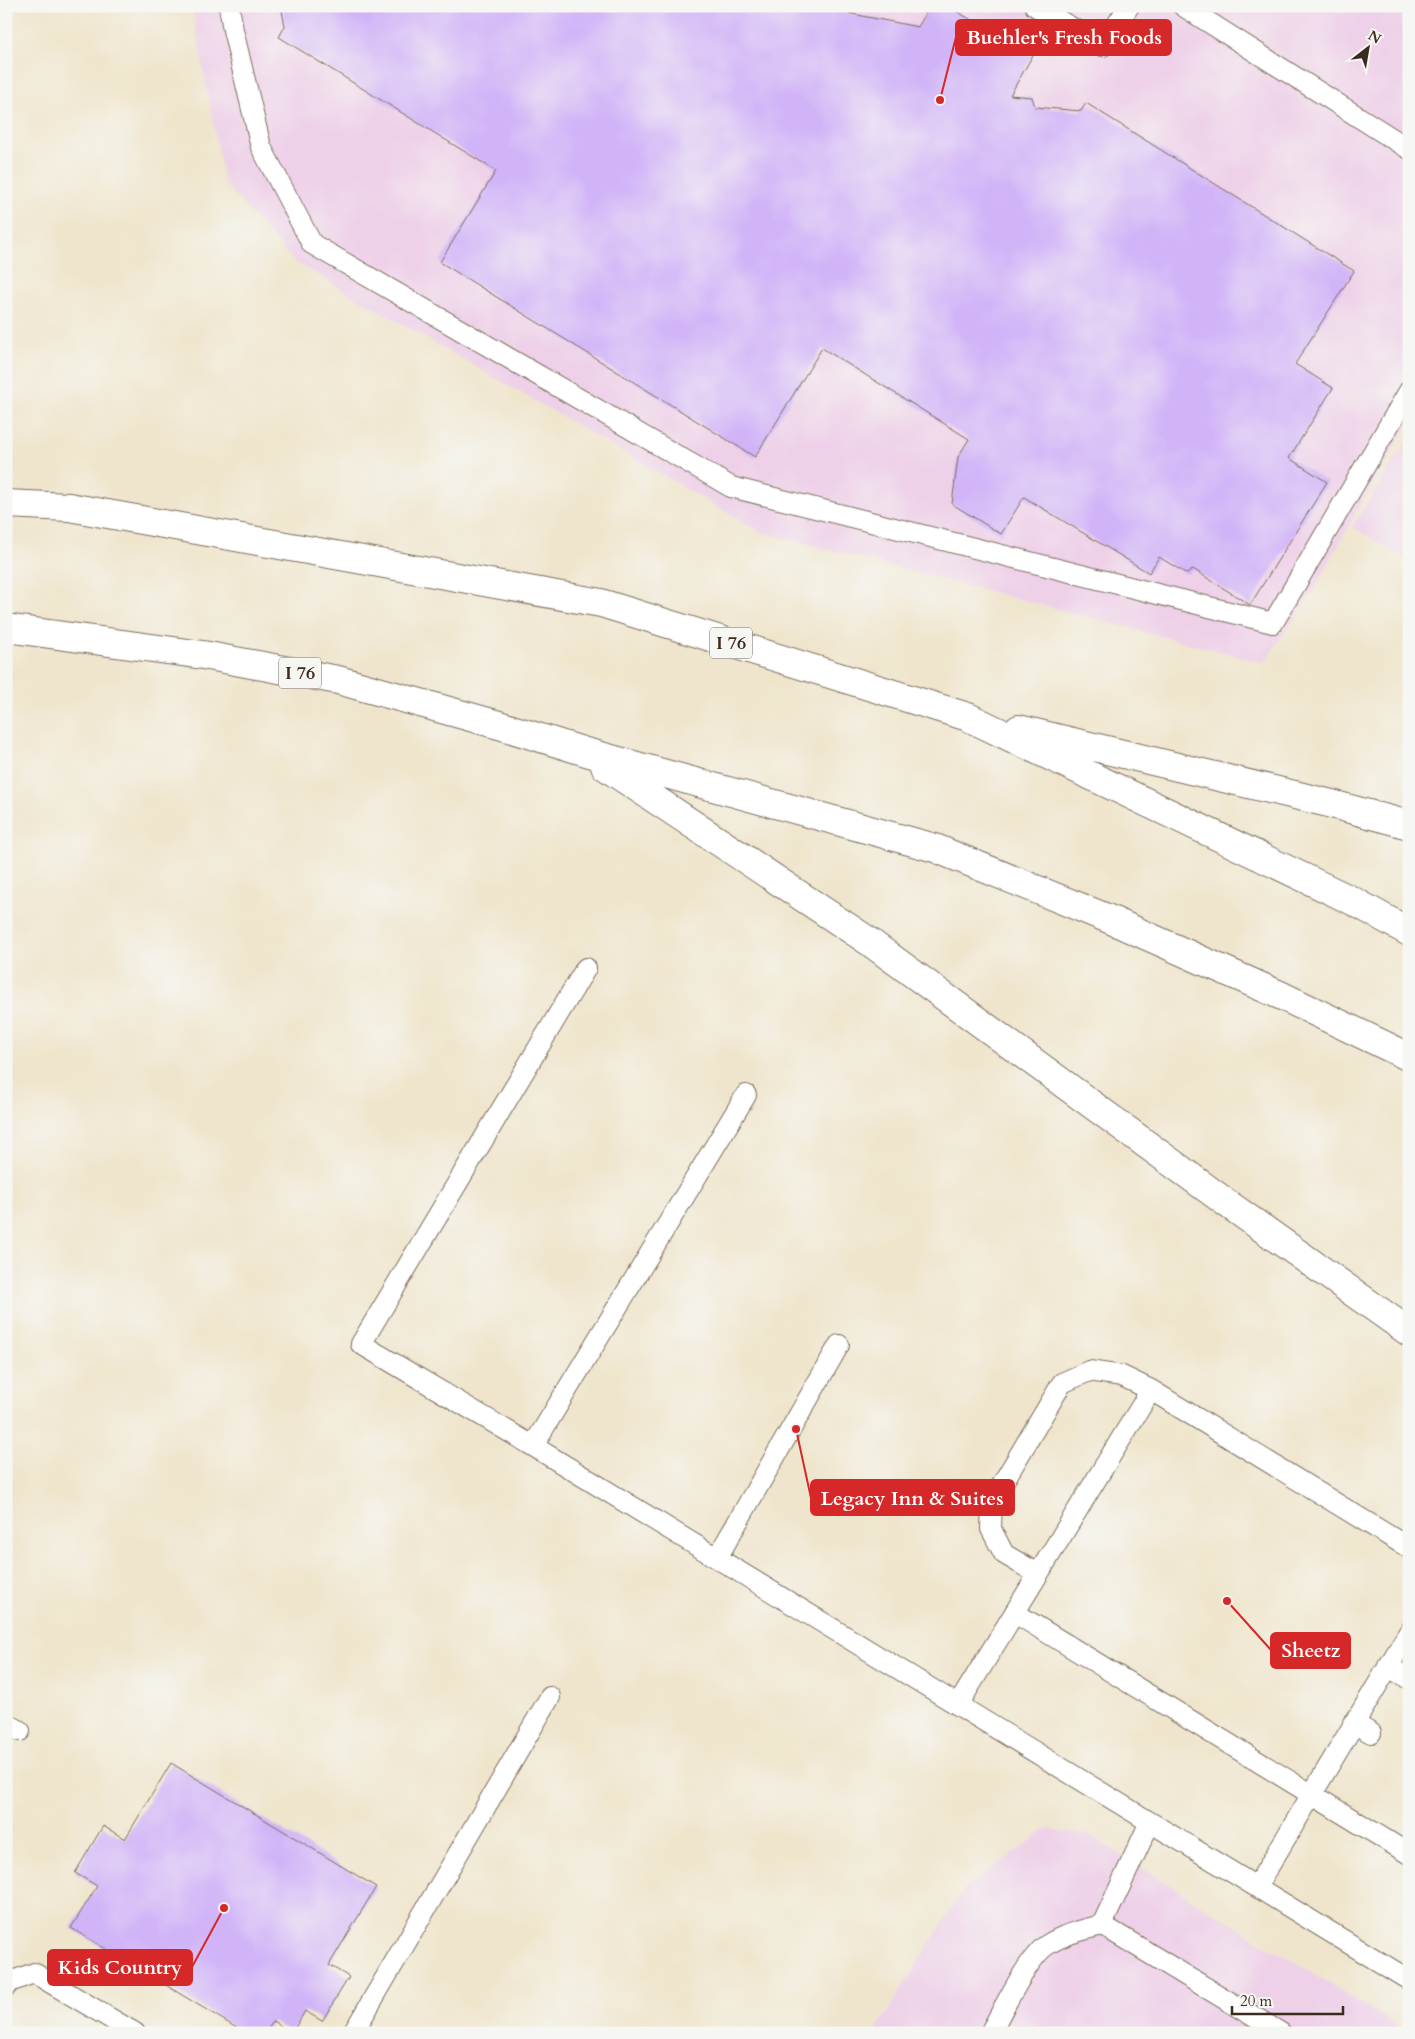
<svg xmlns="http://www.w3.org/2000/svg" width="1415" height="2039" font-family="Cardo,serif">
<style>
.built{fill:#eed0e8}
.building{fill:#d1b4f8}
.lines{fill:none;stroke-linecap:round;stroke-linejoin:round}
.service-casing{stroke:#7a6b5b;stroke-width:22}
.motorway-casing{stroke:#7a6b5b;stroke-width:30}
.service{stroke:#fff;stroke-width:20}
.motorway{stroke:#fff;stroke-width:28}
.labels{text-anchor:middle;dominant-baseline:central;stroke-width:4;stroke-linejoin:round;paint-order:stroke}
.shield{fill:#f6f6f2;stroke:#73675e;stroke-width:1}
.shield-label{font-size:18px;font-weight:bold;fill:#3b2a1e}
.leader{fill:none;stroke:#d62828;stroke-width:2}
.callout-dot{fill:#d62828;stroke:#f6f6f2;stroke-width:2}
.callout{fill:#d62828;stroke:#d62828;stroke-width:2}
.callout-label{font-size:20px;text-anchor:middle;font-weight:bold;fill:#fff}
</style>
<rect width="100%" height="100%" fill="#f6f6f2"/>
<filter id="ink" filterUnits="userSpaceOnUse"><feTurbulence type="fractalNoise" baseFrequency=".02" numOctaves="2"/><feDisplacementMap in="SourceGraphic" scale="10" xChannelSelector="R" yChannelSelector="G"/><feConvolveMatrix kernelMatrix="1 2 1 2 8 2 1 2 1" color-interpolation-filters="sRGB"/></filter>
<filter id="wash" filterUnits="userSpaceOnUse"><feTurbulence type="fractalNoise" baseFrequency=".0096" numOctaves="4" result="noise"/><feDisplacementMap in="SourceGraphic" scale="20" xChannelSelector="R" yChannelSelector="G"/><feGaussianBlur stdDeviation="1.12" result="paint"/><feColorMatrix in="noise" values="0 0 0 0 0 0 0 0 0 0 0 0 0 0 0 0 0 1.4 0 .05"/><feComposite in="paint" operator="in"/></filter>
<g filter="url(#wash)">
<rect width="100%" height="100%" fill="#efe5cc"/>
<path class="built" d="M 192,6 L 1409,6 L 1409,423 L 1364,498 L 1314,590 L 1264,663 L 761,532 L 295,262 L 224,183 Z
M 1409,438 L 1409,561 L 1352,527 Z
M 1047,1829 L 1089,1835 L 1409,2033 L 874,2033 L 964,1889 Z"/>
<g id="blocks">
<path class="building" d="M 281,6 L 812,6 L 918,27 L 930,6 L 947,6 L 1033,55 L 1010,95 L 1032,97 L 1035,107 L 1081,111 L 1086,103 L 1354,271 L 1295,364 L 1333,388 L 1289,458 L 1327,482 L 1250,605 L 1193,569 L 1187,574 L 1159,557 L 1149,573 L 1024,497 L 1001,534 L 952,504 L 958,457 L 969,439 L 822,348 L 755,457 L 440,262 L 496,171 L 279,37 L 285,26 Z
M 171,1763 L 376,1887 L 329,1965 L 349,1977 L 322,2021 L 305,2011 L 292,2033 L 273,2021 L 266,2033 L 245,2033 L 71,1928 L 97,1886 L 75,1873 L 103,1826 L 125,1839 Z"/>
</g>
</g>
<g filter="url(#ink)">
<use href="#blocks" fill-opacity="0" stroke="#7a6b5b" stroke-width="1"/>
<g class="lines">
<g class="service-casing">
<path id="service" d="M 229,6 L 233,30 L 261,147 L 312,244 L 731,487 L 1273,623 L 1409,391
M 1035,6 L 1103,46 L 1129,6
M 1183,6 L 1409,149
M 586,968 L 361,1344 L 533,1446 L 1409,1980
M 533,1446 L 746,1095
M 717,1558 L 839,1345
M 1038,1574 L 1004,1554 L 991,1529 L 992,1501 L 1062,1383 L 1089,1371 L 1122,1376 L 1151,1390
M 1015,1613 L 1409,1854
M 1388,1666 L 1405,1677
M 958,1705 L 1151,1390 L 1409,1548
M 6,1723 L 20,1731
M 1353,1723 L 1371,1733
M 1150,1822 L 1102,1925 L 1281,2033
M 1257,1886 L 1409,1632
M 6,1987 L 10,1982 L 34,1973 L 135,2033
M 353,2033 L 550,1697
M 990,2033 C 1002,2012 1028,1957 1047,1945 C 1064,1934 1082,1930 1102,1925"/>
</g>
<g class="motorway-casing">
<path id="motorway" d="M 6,504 L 69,507 L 601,603 L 968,717 L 1357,903 L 1409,932
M 6,628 L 203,655 L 338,680 L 499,725 L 586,752 L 935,848 L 1109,919 L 1282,996 L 1409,1057
M 1019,729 L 1328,803 L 1409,825
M 605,766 L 867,940 L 1228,1204 L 1409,1332"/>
</g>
<use href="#service" class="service"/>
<use href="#motorway" class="motorway"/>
</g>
</g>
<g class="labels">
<g class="shield">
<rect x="710" y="627.5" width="42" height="31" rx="4"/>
<rect x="279" y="657.5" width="42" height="31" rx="4"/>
</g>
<g class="shield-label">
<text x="731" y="643">I 76</text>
<text x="300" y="673">I 76</text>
</g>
</g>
<path class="leader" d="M940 100L956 37M796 1429L811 1498M1227 1601L1271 1650M224 1908L192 1967"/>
<g class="callout-dot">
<circle cx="940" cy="100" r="5"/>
<circle cx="796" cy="1429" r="5"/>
<circle cx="1227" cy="1601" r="5"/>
<circle cx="224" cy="1908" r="5"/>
</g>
<g class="callout">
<rect x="956" y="20" width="215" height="35" rx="5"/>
<rect x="811" y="1480" width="203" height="35" rx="5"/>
<rect x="1271" y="1633" width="79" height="35" rx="5"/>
<rect x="48" y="1950" width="144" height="35" rx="5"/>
</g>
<g class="callout-label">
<text x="1064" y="44">Buehler's Fresh Foods</text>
<text x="912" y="1505">Legacy Inn &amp; Suites</text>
<text x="1311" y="1657">Sheetz</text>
<text x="120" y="1974">Kids Country</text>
</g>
<rect width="1415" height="2039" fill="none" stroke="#f6f6f2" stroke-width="25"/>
<g transform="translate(1368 48) rotate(31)" stroke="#f6f6f2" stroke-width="4" paint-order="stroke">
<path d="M0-4L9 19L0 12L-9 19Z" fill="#3b2a1e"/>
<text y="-8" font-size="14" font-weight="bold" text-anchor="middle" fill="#3b2a1e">N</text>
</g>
<path d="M1232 2006v8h111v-8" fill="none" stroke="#3b2a1e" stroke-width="2.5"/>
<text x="1240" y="2006" font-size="15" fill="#3b2a1e" stroke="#f6f6f2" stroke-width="4" paint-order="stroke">20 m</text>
</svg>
